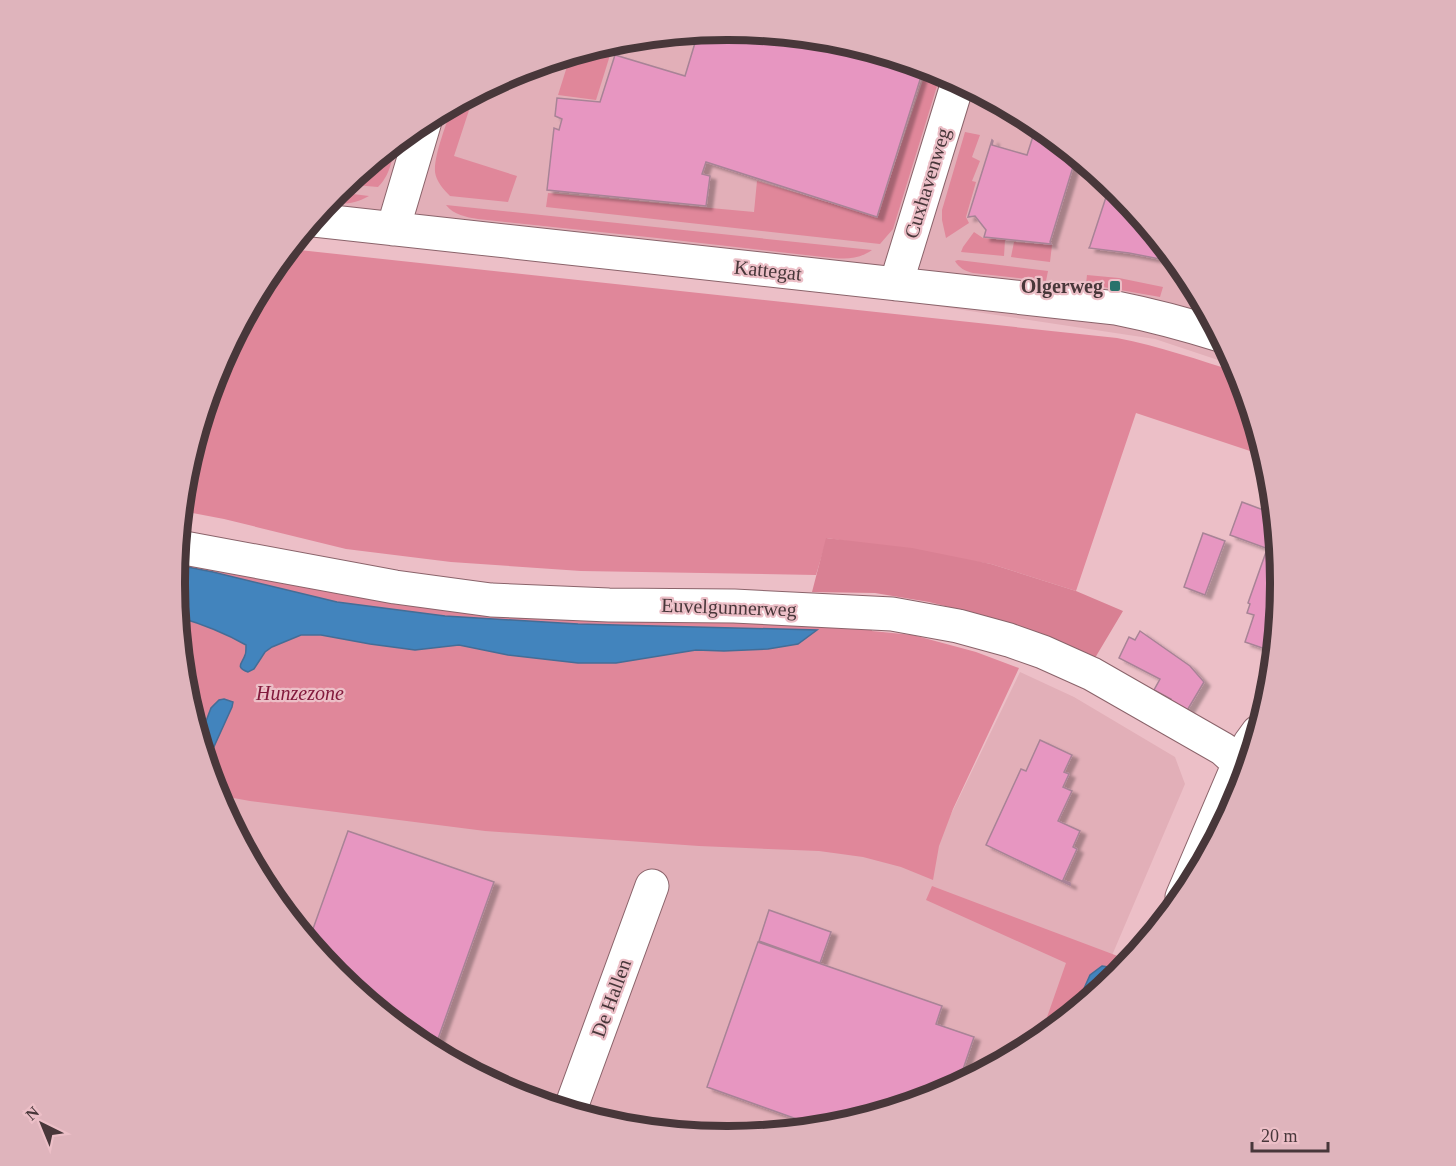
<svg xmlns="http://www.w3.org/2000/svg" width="1456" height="1166" font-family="'Times New Roman',serif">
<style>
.built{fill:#e2afb8}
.green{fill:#e0879a}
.forest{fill:#d98093}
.water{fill:#4284bd;stroke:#446d96;stroke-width:1.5}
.building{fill:#e796c1;stroke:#a88396;stroke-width:1.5;filter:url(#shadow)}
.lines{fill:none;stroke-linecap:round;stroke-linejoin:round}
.minor-casing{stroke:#8a636a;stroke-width:35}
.minor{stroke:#fff;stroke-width:33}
.poi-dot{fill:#29726b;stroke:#ecbfc7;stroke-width:2}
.labels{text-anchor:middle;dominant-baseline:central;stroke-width:4.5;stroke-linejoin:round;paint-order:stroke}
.street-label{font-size:20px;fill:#48373a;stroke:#ecbfc7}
.poi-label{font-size:20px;font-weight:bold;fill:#48373a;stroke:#ecbfc7;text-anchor:end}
.park-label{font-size:20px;font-style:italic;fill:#82193c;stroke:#ecbfc7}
.rim{fill:none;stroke:#48373a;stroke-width:8}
</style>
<defs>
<filter id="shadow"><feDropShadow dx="6" dy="4" stdDeviation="1.5" flood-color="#0004"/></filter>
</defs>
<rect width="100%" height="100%" fill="#ecbfc7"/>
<path class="built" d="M 728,30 L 836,41 L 940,72 L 1036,123 L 1119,192 L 1188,276 L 1236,366 L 1155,339 L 320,213 L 337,192 L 421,123 L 517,72 L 620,41 Z
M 1020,672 L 1074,697 L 1175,757 L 1185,784 L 1096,993 L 1035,1043 L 939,1094 L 836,1125 L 728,1136 L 620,1125 L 516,1094 L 420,1043 L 337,974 L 268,890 L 217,794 L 821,845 L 924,870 Z"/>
<path class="green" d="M 593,49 L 611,52 L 596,100 L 558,95 L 569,60 L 578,62 L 582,52 Z
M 927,68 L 941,73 L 893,229 L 880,244 L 546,207 L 548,193 L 754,212 L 757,181 L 877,217 Z
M 474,95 L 454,156 L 517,176 L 508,202 L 450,196 C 444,190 436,181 435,172 C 434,154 447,124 452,106 Z
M 965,132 L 980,135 L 972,157 L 980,161 L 972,181 L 976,182 L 966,217 L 969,223 L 946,238 L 942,220 L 942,210 Z
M 380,157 L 392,160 C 389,171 386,179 378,187 L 355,185 L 356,176 L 359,174 L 371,175 L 375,161 Z
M 337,192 L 369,196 C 353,205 345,204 328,203 Z
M 446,205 L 872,250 C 856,261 842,259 823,257 L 657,238 L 478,219 C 466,217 454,215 446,205 Z
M 974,232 L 983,238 L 1005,240 L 1004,256 L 961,252 L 963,247 Z
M 1014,242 L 1052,245 L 1050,262 L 1011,257 Z
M 290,249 L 1117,338 C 1159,346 1199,360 1240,373 L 1265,456 L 1136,413 L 1076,591 L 991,564 L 827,538 L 816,575 L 581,571 L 451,562 L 346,549 L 224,519 L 182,511 L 186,475 L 217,371 L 268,275 Z
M 958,260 L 1048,271 L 1046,281 L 973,273 C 965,271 959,268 955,261 Z
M 1087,275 L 1119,278 L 1163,287 L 1160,297 L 1086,284 Z
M 177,562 L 400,605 L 872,629 L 872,631 L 913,635 L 976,652 L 1019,668 L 953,809 L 939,846 L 933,880 L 901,867 L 863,857 L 819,851 L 699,846 L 485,831 L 250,801 L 217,795 L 186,691 L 175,583 Z
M 932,886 L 1115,955 L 1125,959 L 1128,962 L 1119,974 L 1108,983 L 1109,975 L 1102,966 L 1090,975 L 1074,1011 L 1039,1040 L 1066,963 L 926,900 Z"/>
<path class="forest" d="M 826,538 L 912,548 L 991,564 L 1076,591 L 1123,611 L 1092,663 L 989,617 L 929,602 L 875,593 L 812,592 Z"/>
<path class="water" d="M 177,565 L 213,572 L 337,602 L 445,616 L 578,624 L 817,630 L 798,644 L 768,649 L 724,651 L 696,650 L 616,663 L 578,663 L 508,655 L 459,645 L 415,650 L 370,644 L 321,635 L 301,635 L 272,647 L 265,652 L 254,669 L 248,672 C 234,667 243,663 245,655 C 246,654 246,646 246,645 C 225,633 202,624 178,617 L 175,583 Z
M 224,699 L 233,702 L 232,707 L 207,762 L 200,737 L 211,708 L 219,700 Z
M 1102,966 L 1108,967 L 1109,975 L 1108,983 L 1074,1011 L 1090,975 Z"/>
<path class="building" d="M 728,30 L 836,41 L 924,67 L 877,217 L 706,162 L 702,174 L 710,176 L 706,206 L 547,190 L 554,128 L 559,130 L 562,119 L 555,116 L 557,98 L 600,102 L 615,55 L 685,76 L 698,33 Z
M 1035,130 L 1048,134 L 1076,157 L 1050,242 L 1051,244 L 984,237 L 986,230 L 975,216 L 968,217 L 992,140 L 993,141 L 992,145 L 1027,155 Z
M 1110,185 L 1119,192 L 1169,253 L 1167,259 L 1171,260 L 1170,261 L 1129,253 L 1089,248 L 1090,246 Z
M 1242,502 L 1274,514 L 1277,542 L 1274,551 L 1230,535 Z
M 1203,533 L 1225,541 L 1205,595 L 1184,587 Z
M 1266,552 L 1278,557 L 1281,583 L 1274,652 L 1245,642 L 1254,615 L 1247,613 L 1250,604 L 1248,603 Z
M 1140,631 L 1190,666 L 1204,682 L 1185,714 L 1168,706 L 1171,699 L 1154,690 L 1160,679 L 1119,658 L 1129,637 L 1135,640 Z
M 1040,740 L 1072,755 L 1064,772 L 1069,774 L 1063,787 L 1072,791 L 1058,821 L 1080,831 L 1073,847 L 1077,849 L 1063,880 L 1070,883 L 1070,885 L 986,845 L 1021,769 L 1026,771 Z
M 348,831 L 494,882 L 434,1050 L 420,1043 L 337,974 L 309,940 Z
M 769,910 L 831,932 L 820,963 L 759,941 Z
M 758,942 L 942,1006 L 936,1024 L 974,1037 L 958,1084 L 939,1094 L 836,1125 L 819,1127 L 707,1087 Z"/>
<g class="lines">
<g class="minor-casing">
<path id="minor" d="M 314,220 L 1116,308 C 1151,315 1185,324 1220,335
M 393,229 L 425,121
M 896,284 L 958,82
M 179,547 L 395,587 L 491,600 L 609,605 L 734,606 L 892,614 L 958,626 L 1009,640 L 1043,652 L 1092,674 L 1223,749 L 1246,770
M 1182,897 L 1239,763 L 1250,743 L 1258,732
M 570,1110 L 652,886"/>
</g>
<use href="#minor" class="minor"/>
</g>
<rect class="poi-dot" x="1109" y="280" width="12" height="12" rx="3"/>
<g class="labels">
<g class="street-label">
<text transform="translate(927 183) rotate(-73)">Cuxhavenweg</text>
<text transform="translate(768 270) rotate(6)">Kattegat</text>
<text transform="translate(729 607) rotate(2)">Euvelgunnerweg</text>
<text transform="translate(611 998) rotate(-70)">De Hallen</text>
</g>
<g class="poi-label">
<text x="1103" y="286">Olgerweg</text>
</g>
<g class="park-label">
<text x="300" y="693">Hunzezone</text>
</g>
</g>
<path d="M0 0H1456V1166H0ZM727 40H728A542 542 0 0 1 1270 582V584A542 542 0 0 1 728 1126H727A542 542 0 0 1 185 584V582A542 542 0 0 1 727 40Z" fill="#dfb4bc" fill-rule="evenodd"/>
<path class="rim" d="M727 40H728A542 542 0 0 1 1270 582V584A542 542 0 0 1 728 1126H727A542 542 0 0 1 185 584V582A542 542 0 0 1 727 40Z"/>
<g transform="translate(42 1124) rotate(317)" stroke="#ecbfc7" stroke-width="4.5" paint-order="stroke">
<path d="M0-4.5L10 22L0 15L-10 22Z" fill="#48373a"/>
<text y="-9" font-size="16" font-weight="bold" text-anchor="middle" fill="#48373a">N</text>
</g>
<path d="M1252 1142v9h76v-9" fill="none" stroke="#48373a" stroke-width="3"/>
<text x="1261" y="1142" font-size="18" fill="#48373a" stroke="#ecbfc7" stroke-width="4.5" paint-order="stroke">20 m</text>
</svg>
